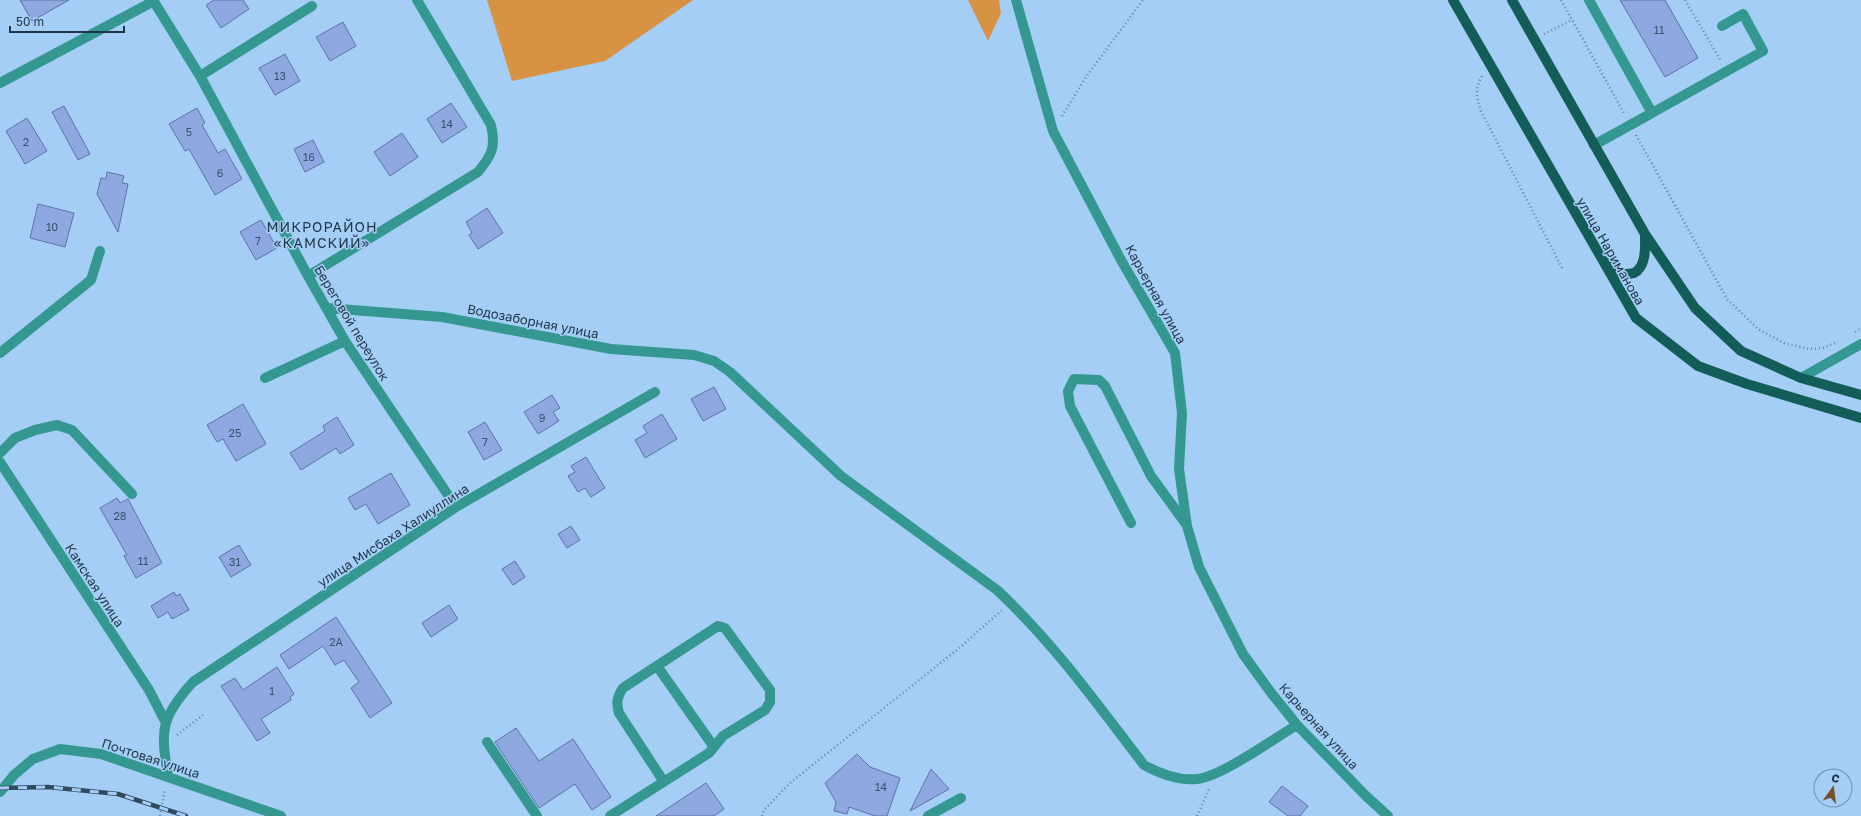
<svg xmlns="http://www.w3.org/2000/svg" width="1861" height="816" font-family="'Golos Text',sans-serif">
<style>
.green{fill:#d79243}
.building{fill:#90a8e2;stroke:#5c72a8}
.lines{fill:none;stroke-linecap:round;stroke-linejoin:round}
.path{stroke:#6585a3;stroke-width:2.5;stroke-dasharray:1 3;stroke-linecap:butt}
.minor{stroke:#359890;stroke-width:10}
.major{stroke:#125d57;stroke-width:10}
.rail-casing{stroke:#31495f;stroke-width:4.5}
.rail{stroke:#a4cef5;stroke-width:3;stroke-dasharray:9;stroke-linecap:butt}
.labels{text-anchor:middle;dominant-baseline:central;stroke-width:3;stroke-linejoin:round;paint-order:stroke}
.number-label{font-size:11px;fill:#3b526e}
.street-label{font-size:13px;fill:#1f3548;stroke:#a4cef5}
.neighbourhood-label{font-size:14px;letter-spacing:1px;fill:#1f3548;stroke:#a4cef5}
</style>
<rect width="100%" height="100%" fill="#a4cef5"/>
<path class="green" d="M 487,0 L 693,0 L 605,61 L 512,81 Z
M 968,0 L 999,0 L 1001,13 L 988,41 Z"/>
<path class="building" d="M 20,0 L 69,0 L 32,21 Z
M 214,0 L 243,0 L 249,9 L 221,28 L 206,5 Z
M 1620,0 L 1665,0 L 1698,58 L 1665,77 Z
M 343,22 L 356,46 L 330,61 L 316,37 Z
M 285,54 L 300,81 L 275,95 L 259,68 Z
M 451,103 L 467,127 L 442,143 L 427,119 Z
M 64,106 L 90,154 L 78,160 L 52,112 Z
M 197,108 L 205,123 L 202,125 L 218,153 L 225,149 L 242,179 L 215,195 L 189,149 L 185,151 L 169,124 Z
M 27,118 L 47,151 L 25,164 L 6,131 Z
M 402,133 L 418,157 L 390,176 L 374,152 Z
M 313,140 L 324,162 L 305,172 L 294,149 Z
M 107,172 L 124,176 L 122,183 L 128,184 L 118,232 L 97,194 L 101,178 L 106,179 Z
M 38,204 L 74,213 L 65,247 L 30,238 Z
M 487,208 L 503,233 L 478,249 L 469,235 L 472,233 L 466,222 Z
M 261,220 L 277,248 L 256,260 L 240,232 Z
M 714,387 L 726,409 L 703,421 L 691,399 Z
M 552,395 L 560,408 L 553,412 L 559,421 L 538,434 L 524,412 Z
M 243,404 L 266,444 L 236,461 L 223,439 L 217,442 L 207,425 Z
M 662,414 L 677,439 L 645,458 L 635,440 L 647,433 L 643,426 Z
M 337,417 L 354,445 L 340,454 L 336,448 L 301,470 L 290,453 L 325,431 L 323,426 Z
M 485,422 L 502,450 L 484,460 L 468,432 Z
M 586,457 L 605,488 L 591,497 L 585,488 L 578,492 L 568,476 L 575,472 L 571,466 Z
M 391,473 L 410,505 L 378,524 L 366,504 L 355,510 L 348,498 Z
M 117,498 L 120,503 L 128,499 L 162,563 L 136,578 L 124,556 L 127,555 L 100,508 Z
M 571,526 L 580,540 L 567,548 L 558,534 Z
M 239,545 L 251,565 L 231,577 L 219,557 Z
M 515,561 L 525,577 L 513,585 L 502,569 Z
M 174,592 L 176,596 L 180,594 L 189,610 L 172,619 L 168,612 L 158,618 L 151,606 Z
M 449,605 L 458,619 L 431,637 L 422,623 Z
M 336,617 L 392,703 L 370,718 L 351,688 L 359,682 L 344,660 L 335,665 L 323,646 L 289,669 L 280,655 Z
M 277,667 L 294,694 L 290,697 L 291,700 L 261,719 L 270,733 L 257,741 L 221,686 L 235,678 L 243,690 Z
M 516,728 L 539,761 L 573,739 L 611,797 L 592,810 L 575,784 L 539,808 L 495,742 Z
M 857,754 L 870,767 L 900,778 L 887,816 L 875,816 L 849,807 L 847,814 L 834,811 L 836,802 L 825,783 Z
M 931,769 L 949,789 L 910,811 Z
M 706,783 L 724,809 L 714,816 L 656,816 Z
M 1282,786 L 1308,806 L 1300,816 L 1288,816 L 1269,802 Z"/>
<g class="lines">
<path class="path" d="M 1561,0 L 1625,115
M 1685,0 L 1721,61
M 1544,34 L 1572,20
M 1482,76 C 1475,89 1476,97 1481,111 L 1562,268
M 1062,116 L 1086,77 L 1143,0
M 1636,135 L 1727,299 L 1758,329 L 1784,343 L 1809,349 L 1823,348 L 1837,342
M 1855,332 L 1861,328
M 177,735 L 203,715
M 160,816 L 165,789
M 762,816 L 764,810 L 790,783 L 958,649 L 1002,610
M 1197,816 L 1209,789"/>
<path class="minor" d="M 153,0 L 200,76 L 308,276 L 345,341 L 456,507
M 1016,0 L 1053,131 L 1121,260 L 1175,353 L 1182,413 L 1179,469 L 1187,526 L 1199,567 L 1243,654 L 1272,694 L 1297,725 L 1366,796 L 1388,816
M 1589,0 L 1652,113 L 1594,145
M 200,76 L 312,6
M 0,83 L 154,1
M 1652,113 L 1763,51 L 1743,14 L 1722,26
M 308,276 L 478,172 C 492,155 496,147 491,125 L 417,0
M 327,308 L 442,317 L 611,349 L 694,355 L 714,361 L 730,372 L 841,476 L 997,590 C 1053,642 1097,704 1144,765 C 1160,774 1177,781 1197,779 C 1221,777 1273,739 1297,725
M 0,353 L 91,280 L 100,251
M 265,378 L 345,341
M 1801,378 L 1861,344
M 0,453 L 15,438 L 35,430 L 57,425 L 72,430 L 132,494
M 0,462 L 149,690 L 166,723
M 1131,523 L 1070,406 L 1068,391 L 1074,379 L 1099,380 L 1105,386 L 1151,476 L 1186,524
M 657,666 L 714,747
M 487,742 L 537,816
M 168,776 C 166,760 161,740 166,723 C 170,709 183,693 193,682 L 456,507 L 655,392
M 0,792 L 14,775 L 33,759 L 60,749 L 101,754 L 281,816
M 610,816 L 709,753 L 723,736 L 765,710 L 770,702 L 770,690 L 725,628 L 718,626 L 623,688 C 617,697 616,703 619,713 L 664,782
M 928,816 L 961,798"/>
<path class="major" d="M 1453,0 L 1636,318 L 1698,366 L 1747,384 L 1861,418
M 1512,0 L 1645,234 L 1695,308 L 1741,351 L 1801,378 L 1861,395
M 1605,262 L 1621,274 C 1625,274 1631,274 1634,273 C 1647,267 1645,245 1645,234"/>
<g class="rail-casing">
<path id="rail" d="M 0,788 L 48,787 L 118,794 L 186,816"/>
</g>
<use href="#rail" class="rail"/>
</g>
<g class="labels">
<g class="number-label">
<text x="1659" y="29">11</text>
<text x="280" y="75">13</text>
<text x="447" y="123">14</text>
<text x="189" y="131">5</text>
<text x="26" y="141">2</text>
<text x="309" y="156">16</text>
<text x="220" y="172">6</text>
<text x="52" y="226">10</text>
<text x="258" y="240">7</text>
<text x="542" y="417">9</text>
<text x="235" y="432">25</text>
<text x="485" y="441">7</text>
<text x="120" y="515">28</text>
<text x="143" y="560">11</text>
<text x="235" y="561">31</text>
<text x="336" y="641">2А</text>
<text x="272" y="690">1</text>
<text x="881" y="786">14</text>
</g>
<g class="street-label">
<text transform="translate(1611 251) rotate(60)">улица Нариманова</text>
<text transform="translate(1156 294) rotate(61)">Карьерная улица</text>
<text transform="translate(533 321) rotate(11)">Водозаборная улица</text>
<text transform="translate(352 323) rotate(59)">Береговой переулок</text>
<text transform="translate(393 535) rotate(-33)">улица Мисбаха Халиуллина</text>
<text transform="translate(95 585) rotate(57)">Камская улица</text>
<text transform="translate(1319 726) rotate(48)">Карьерная улица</text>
<text transform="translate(151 758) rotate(18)">Почтовая улица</text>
</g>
<g class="neighbourhood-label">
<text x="322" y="226">МИКРОРАЙОН<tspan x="322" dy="16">«КАМСКИЙ»</tspan></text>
</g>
</g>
<g transform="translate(1833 788) rotate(14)"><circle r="19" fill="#a4cef5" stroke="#6f91b0"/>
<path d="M0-3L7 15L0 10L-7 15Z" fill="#76522c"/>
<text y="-6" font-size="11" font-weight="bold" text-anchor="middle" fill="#1f3548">С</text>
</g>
<path d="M10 26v6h114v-6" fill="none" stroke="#1f3548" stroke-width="2"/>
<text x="16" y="26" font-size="12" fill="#1f3548" stroke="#a4cef5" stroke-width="3" paint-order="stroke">50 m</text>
</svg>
